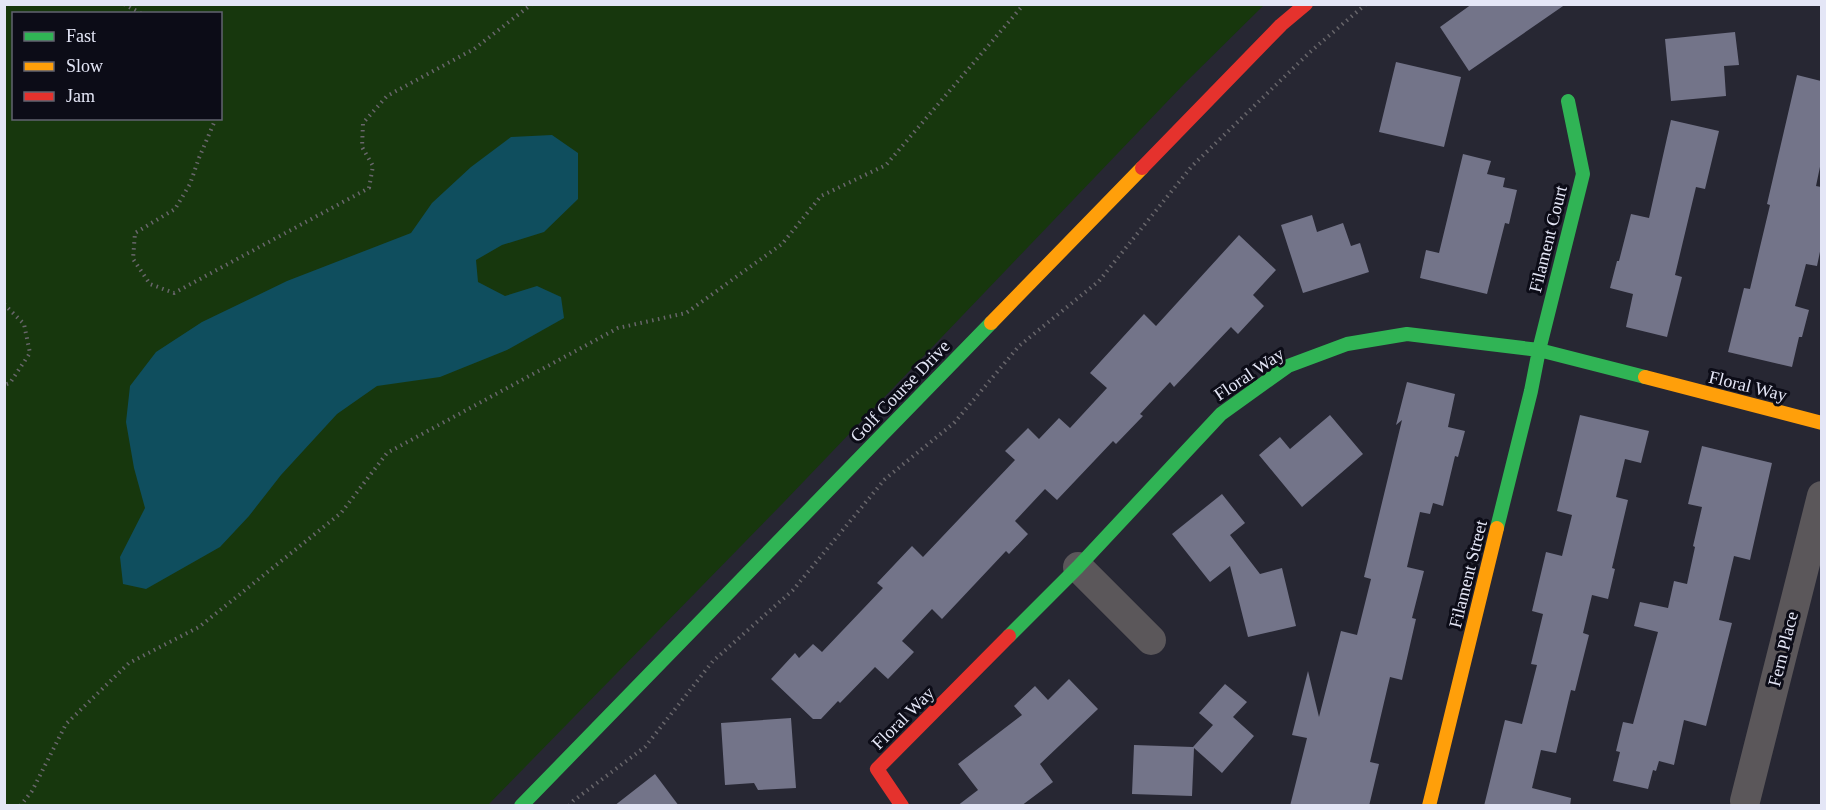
<svg xmlns="http://www.w3.org/2000/svg" width="1826" height="810" font-family="Georgia,serif">
<style>
.green{fill:#17370d;fill-rule:evenodd}
.water{fill:#0f4e5e}
.building{fill:#737489}
.lines{fill:none;stroke-linecap:round;stroke-linejoin:round}
.path{stroke:#68666b;stroke-width:4;stroke-dasharray:1.5 4.5;stroke-linecap:butt}
.street{stroke:#5b575a;stroke-width:30}
.fast{stroke:#30b455;stroke-width:14}
.slow{stroke:#ff9f0a;stroke-width:14}
.jam{stroke:#e5322d;stroke-width:14}
.labels{text-anchor:middle;dominant-baseline:central;stroke-width:6;stroke-linejoin:round;paint-order:stroke}
.street-label{font-size:18px;fill:#e4e6f6;stroke:#0c0c17}
</style>
<rect width="100%" height="100%" fill="#272733"/>
<path class="green" d="M 5,5 L 1264,5 L 1185,83 L 784,502 L 488,805 L 5,806 ZM 14,14 L 220,14 L 220,118 L 14,118 Z"/>
<path class="water" d="M 552,135 L 578,153 L 578,199 L 544,232 L 502,245 L 476,260 L 478,282 L 505,296 L 537,286 L 561,297 L 564,318 L 507,350 L 440,377 L 377,386 L 337,414 L 281,475 L 249,516 L 220,547 L 146,589 L 123,584 L 120,557 L 145,508 L 134,468 L 126,422 L 130,386 L 156,352 L 202,322 L 287,281 L 411,233 L 432,203 L 471,167 L 511,137 Z"/>
<path class="building" d="M 1472,4 L 1566,4 L 1469,71 L 1440,27 Z
M 1735,32 L 1739,65 L 1724,66 L 1726,96 L 1671,101 L 1665,39 Z
M 1396,62 L 1461,77 L 1444,147 L 1379,132 Z
M 1797,75 L 1821,81 L 1821,162 L 1816,186 L 1821,187 L 1821,247 L 1817,266 L 1806,264 L 1795,306 L 1809,310 L 1802,337 L 1799,337 L 1792,367 L 1728,352 L 1744,288 L 1750,289 L 1770,205 L 1767,204 Z
M 1671,120 L 1719,131 L 1705,189 L 1696,187 L 1675,275 L 1682,277 L 1667,337 L 1626,327 L 1633,294 L 1610,288 L 1617,261 L 1619,261 L 1631,214 L 1649,218 Z
M 1463,154 L 1491,161 L 1487,174 L 1505,178 L 1503,187 L 1517,190 L 1509,224 L 1505,223 L 1487,294 L 1420,278 L 1426,250 L 1439,253 Z
M 1312,215 L 1317,232 L 1343,223 L 1351,246 L 1360,243 L 1369,272 L 1303,293 L 1281,225 Z
M 1239,235 L 1276,270 L 1253,295 L 1264,306 L 1238,334 L 1231,327 L 1174,387 L 1170,382 L 1140,414 L 1143,416 L 1116,444 L 1113,441 L 1057,500 L 1045,489 L 1015,521 L 1028,534 L 1009,554 L 1006,551 L 942,619 L 932,609 L 902,641 L 914,652 L 888,679 L 875,667 L 840,703 L 838,701 L 821,719 L 813,719 L 771,679 L 795,653 L 799,658 L 813,644 L 822,652 L 883,588 L 877,583 L 912,546 L 923,557 L 1015,460 L 1005,451 L 1028,428 L 1039,439 L 1059,418 L 1070,428 L 1107,388 L 1090,373 L 1144,314 L 1156,326 Z
M 1407,382 L 1455,394 L 1448,427 L 1465,431 L 1458,457 L 1455,456 L 1443,506 L 1433,503 L 1430,514 L 1420,512 L 1407,567 L 1424,571 L 1412,618 L 1416,619 L 1402,680 L 1390,677 L 1370,762 L 1379,764 L 1369,806 L 1290,806 L 1307,738 L 1292,735 L 1308,671 L 1319,717 L 1341,631 L 1357,635 L 1371,579 L 1364,577 L 1402,420 L 1396,425 Z
M 1330,415 L 1363,454 L 1302,507 L 1259,455 L 1280,437 L 1290,449 Z
M 1580,415 L 1649,431 L 1641,463 L 1625,459 L 1616,497 L 1628,500 L 1612,568 L 1615,569 L 1608,599 L 1592,595 L 1583,633 L 1589,635 L 1575,691 L 1571,690 L 1556,753 L 1541,750 L 1532,788 L 1571,798 L 1570,806 L 1484,806 L 1505,720 L 1522,724 L 1537,665 L 1531,664 L 1543,614 L 1532,611 L 1546,552 L 1562,556 L 1572,515 L 1557,511 Z
M 1702,446 L 1772,463 L 1750,560 L 1734,556 L 1719,620 L 1732,623 L 1706,726 L 1684,720 L 1674,765 L 1659,761 L 1656,771 L 1653,770 L 1648,789 L 1613,781 L 1620,752 L 1616,751 L 1623,722 L 1633,724 L 1658,632 L 1634,626 L 1640,602 L 1668,608 L 1674,581 L 1687,584 L 1695,547 L 1693,546 L 1702,507 L 1688,504 Z
M 1222,494 L 1245,523 L 1230,535 L 1260,574 L 1282,568 L 1296,626 L 1248,637 L 1230,566 L 1210,582 L 1172,534 Z
M 1069,679 L 1098,709 L 1040,764 L 1053,782 L 1021,806 L 957,806 L 978,790 L 958,764 L 1022,715 L 1014,706 L 1035,686 L 1048,700 Z
M 1225,684 L 1247,702 L 1233,717 L 1254,736 L 1222,773 L 1194,748 L 1192,796 L 1132,794 L 1134,745 L 1193,747 L 1213,725 L 1199,713 Z
M 791,718 L 796,788 L 758,790 L 754,783 L 725,785 L 721,723 Z
M 655,774 L 679,806 L 614,806 Z"/>
<g class="lines">
<path class="path" d="M 124,4 L 142,14
M 216,118 L 199,158 L 190,184 L 175,209 L 135,233 L 133,259 L 150,284 L 174,293 L 369,188 L 373,166 L 362,147 L 363,123 L 387,96 L 474,49 L 532,4
M 4,304 L 24,324 L 30,353 L 10,383 L 4,385
M 20,806 L 32,791 L 66,724 L 129,663 L 199,627 L 341,513 L 387,453 L 618,328 L 686,313 L 782,244 L 821,196 L 886,165 L 1024,4
M 569,806 L 573,801 L 645,747 L 713,661 L 793,590 L 885,479 L 954,423 L 1019,346 L 1099,281 L 1192,166 L 1310,52 L 1366,4"/>
<path class="street" d="M 1078,567 L 1151,640
M 1745,801 L 1822,496"/>
<path class="fast" d="M 1497,528 L 1531,391 L 1539,350 L 1583,174 L 1568,101
M 1009,636 L 1078,567 L 1221,414 L 1288,366 L 1347,344 L 1407,334 L 1539,350 L 1645,377
M 521,806 L 991,323"/>
<path class="slow" d="M 991,323 L 1142,168
M 1645,377 L 1822,423
M 1429,806 L 1497,528"/>
<path class="jam" d="M 1142,168 L 1281,25 L 1306,4
M 902,806 L 877,769 L 1009,636"/>
</g>
<g class="labels">
<g class="street-label">
<text transform="translate(1548 239) rotate(-76)">Filament Court</text>
<text transform="translate(1249 374) rotate(-34)">Floral Way</text>
<text transform="translate(1748 386) rotate(14)">Floral Way</text>
<text transform="translate(900 391) rotate(-46)">Golf Course Drive</text>
<text transform="translate(1468 574) rotate(-76)">Filament Street</text>
<text transform="translate(1783 649) rotate(-76)">Fern Place</text>
<text transform="translate(903 718) rotate(-45)">Floral Way</text>
</g>
</g>
<rect width="1826" height="810" fill="none" stroke="#e4e6f6" stroke-width="12"/>
<rect x="12" y="12" width="210" height="108" fill="#0c0c17" stroke="#626370" stroke-width="1.5"/>
<rect x="24" y="32" width="30" height="9" fill="#30b455" stroke="#626370" stroke-width="1.5"/>
<text x="66" y="42" font-size="18" fill="#e4e6f6">Fast</text>
<rect x="24" y="62" width="30" height="9" fill="#ff9f0a" stroke="#626370" stroke-width="1.5"/>
<text x="66" y="72" font-size="18" fill="#e4e6f6">Slow</text>
<rect x="24" y="92" width="30" height="9" fill="#e5322d" stroke="#626370" stroke-width="1.5"/>
<text x="66" y="102" font-size="18" fill="#e4e6f6">Jam</text>
</svg>
